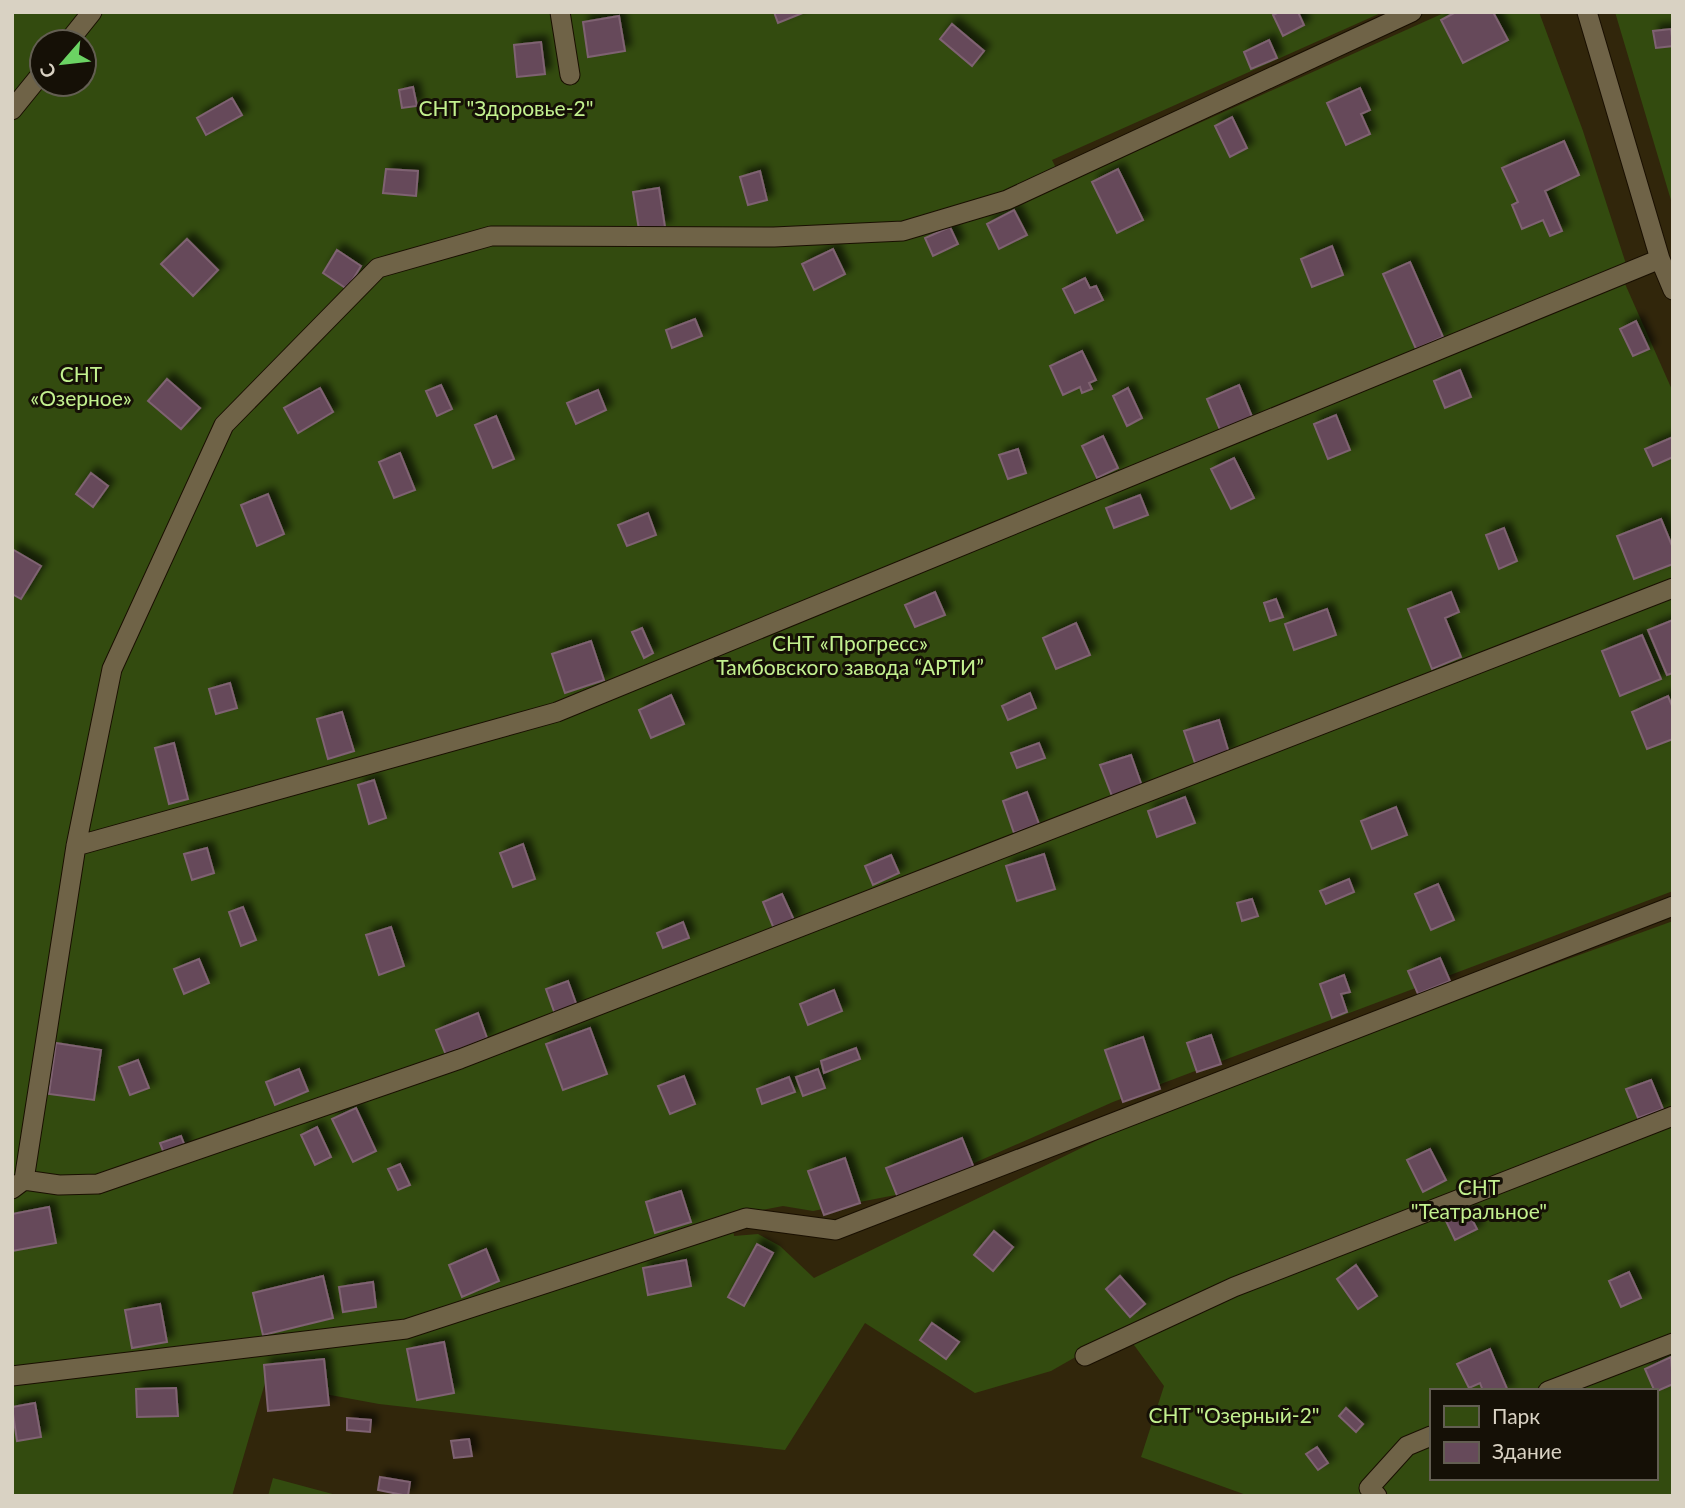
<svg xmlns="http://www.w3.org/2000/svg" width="1685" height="1508" font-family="Lato,sans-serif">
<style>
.green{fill:#334b0f;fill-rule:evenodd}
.building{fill:#664a5a;stroke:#7f6272;stroke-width:2;filter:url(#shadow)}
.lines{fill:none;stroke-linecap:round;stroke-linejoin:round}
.lane-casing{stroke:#190f00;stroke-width:21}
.lane{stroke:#6f6347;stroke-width:19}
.labels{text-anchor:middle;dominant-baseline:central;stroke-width:6;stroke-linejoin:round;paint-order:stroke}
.park-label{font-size:21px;fill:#c3f18f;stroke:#151006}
</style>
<defs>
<filter id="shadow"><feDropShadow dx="6" dy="-6" stdDeviation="3.5" flood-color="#0009"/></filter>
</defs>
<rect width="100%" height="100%" fill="#31260b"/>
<path class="green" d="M 12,12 L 1383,12 L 1052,160 L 1064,184 L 1446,12 L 1539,12 L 1583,131 L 1626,264 L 1618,268 L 1673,392 L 1673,891 L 1113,1102 L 906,1193 L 813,1211 L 783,1206 L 731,1216 L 734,1236 L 758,1234 L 780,1246 L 814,1278 L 1182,1099 L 1673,921 L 1673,1496 L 1249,1496 L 1141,1457 L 1164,1386 L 1123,1330 L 1051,1371 L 975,1393 L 865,1323 L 785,1450 L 379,1404 L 265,1383 L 232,1496 L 12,1496 ZM 42,42 L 84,42 L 84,84 L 42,84 ZM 1431,1391 L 1655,1391 L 1655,1478 L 1431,1478 Z
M 1615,12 L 1673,12 L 1673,207 Z
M 273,1478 L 340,1496 L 268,1496 Z"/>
<path class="building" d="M 774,12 L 805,12 L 778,23 Z
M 1279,12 L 1298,12 L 1304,25 L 1283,36 L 1273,15 Z
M 1456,12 L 1493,12 L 1508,40 L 1463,63 L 1441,20 Z
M 619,16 L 625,51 L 588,57 L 583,22 Z
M 952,24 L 984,51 L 972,66 L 940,39 Z
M 1671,29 L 1673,46 L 1656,48 L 1653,31 Z
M 1269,40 L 1277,58 L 1251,69 L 1244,52 Z
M 541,42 L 545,74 L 517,77 L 514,45 Z
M 413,87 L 417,106 L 402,108 L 399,90 Z
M 1360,88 L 1370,110 L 1361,114 L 1370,134 L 1346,145 L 1327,103 Z
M 232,98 L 242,115 L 206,135 L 197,118 Z
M 1232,117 L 1247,148 L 1230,157 L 1215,126 Z
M 1564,141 L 1579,175 L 1545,191 L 1562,231 L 1550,236 L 1543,220 L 1522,229 L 1512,205 L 1518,202 L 1502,168 Z
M 386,169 L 418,171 L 416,196 L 383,193 Z
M 1118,169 L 1143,220 L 1117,233 L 1092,182 Z
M 760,171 L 767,200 L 748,205 L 740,177 Z
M 659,188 L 665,227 L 639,230 L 633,192 Z
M 1014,210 L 1027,235 L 999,249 L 987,224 Z
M 950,227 L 958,244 L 933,256 L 925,238 Z
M 187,239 L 218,270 L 193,296 L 161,264 Z
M 1332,246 L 1343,275 L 1312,287 L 1301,259 Z
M 833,249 L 845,274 L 814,290 L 802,264 Z
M 337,250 L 361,266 L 347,289 L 323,273 Z
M 1410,262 L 1443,337 L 1416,349 L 1383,274 Z
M 1085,278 L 1090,288 L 1096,286 L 1103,300 L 1075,313 L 1063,289 Z
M 695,319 L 702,336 L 672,348 L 666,330 Z
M 1636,321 L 1649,349 L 1633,356 L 1620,329 Z
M 1082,351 L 1096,380 L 1089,383 L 1092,389 L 1082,393 L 1080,387 L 1063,395 L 1050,366 Z
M 1460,370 L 1471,397 L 1445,408 L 1434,381 Z
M 167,379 L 200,408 L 181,429 L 148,401 Z
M 441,385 L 452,409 L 437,416 L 426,391 Z
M 1239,385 L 1253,419 L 1221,432 L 1207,399 Z
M 320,388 L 333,412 L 298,433 L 284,408 Z
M 1128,388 L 1142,418 L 1127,426 L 1113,396 Z
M 598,390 L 606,410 L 576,424 L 567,403 Z
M 1336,415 L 1350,450 L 1328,459 L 1314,424 Z
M 496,416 L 514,459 L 493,468 L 475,425 Z
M 1103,436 L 1118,468 L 1097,478 L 1082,446 Z
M 1673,437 L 1673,457 L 1653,466 L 1645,449 Z
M 1018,449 L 1026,473 L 1008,479 L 999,455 Z
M 400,453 L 415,490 L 394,498 L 379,462 Z
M 1234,458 L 1254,498 L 1231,509 L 1211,469 Z
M 91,473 L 108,486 L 93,507 L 76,494 Z
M 268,494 L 284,534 L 257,546 L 241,505 Z
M 1140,495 L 1148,515 L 1114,528 L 1106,508 Z
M 648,513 L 656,535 L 627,546 L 618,525 Z
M 1661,519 L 1673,548 L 1673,564 L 1634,579 L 1617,536 Z
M 1504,528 L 1517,561 L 1499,569 L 1486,535 Z
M 12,549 L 41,566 L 21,599 L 12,594 Z
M 935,592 L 945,615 L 915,627 L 905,605 Z
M 1451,592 L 1459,612 L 1445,618 L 1461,657 L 1432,669 L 1408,609 Z
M 1276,599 L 1283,617 L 1270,621 L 1264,603 Z
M 1327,609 L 1336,635 L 1294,650 L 1285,624 Z
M 1673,620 L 1673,673 L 1667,675 L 1648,630 Z
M 1076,623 L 1090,655 L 1056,669 L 1043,638 Z
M 642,628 L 653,653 L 644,658 L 632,632 Z
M 1642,635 L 1661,679 L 1620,696 L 1602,651 Z
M 591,641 L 604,680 L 565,693 L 552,654 Z
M 230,683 L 237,708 L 216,714 L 209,689 Z
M 1030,693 L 1036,708 L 1008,720 L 1002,706 Z
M 671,695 L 684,724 L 651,738 L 639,710 Z
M 1668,696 L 1673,708 L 1673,739 L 1647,749 L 1632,712 Z
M 342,712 L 354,751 L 328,759 L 317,719 Z
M 1219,720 L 1229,753 L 1195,763 L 1184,731 Z
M 174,743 L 188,799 L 169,804 L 155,748 Z
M 1039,743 L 1045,758 L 1017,768 L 1011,753 Z
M 1131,755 L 1142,786 L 1112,796 L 1100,765 Z
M 374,780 L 386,818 L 369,824 L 358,785 Z
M 1027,792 L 1039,824 L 1014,833 L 1003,801 Z
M 1185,797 L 1195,823 L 1157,837 L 1148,811 Z
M 1396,807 L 1407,835 L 1372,849 L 1361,821 Z
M 523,844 L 535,879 L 513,887 L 500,853 Z
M 207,848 L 214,873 L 192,880 L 184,854 Z
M 1044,854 L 1055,889 L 1017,901 L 1006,866 Z
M 891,855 L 899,873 L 873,885 L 865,866 Z
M 1349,879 L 1354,892 L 1326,904 L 1320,891 Z
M 1438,884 L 1454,920 L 1431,930 L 1415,894 Z
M 782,894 L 794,920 L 774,929 L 763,902 Z
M 1252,899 L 1258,916 L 1242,921 L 1237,903 Z
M 243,907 L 256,940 L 241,946 L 229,912 Z
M 683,922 L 689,938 L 663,948 L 657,933 Z
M 391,927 L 404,966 L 379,975 L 366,935 Z
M 1440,958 L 1450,981 L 1418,994 L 1408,971 Z
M 199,959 L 209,983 L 184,994 L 174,969 Z
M 1344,975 L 1350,992 L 1341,994 L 1347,1012 L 1332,1018 L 1320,984 Z
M 568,981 L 578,1009 L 556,1017 L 546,989 Z
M 834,990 L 842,1011 L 808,1025 L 800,1004 Z
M 478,1013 L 487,1038 L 446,1055 L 436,1030 Z
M 590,1028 L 607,1074 L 563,1090 L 546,1044 Z
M 1211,1035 L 1221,1064 L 1197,1072 L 1187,1043 Z
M 1143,1037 L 1160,1089 L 1123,1102 L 1105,1050 Z
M 56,1043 L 101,1050 L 94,1100 L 49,1094 Z
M 856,1048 L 860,1059 L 824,1073 L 821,1061 Z
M 138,1060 L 149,1088 L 130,1095 L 119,1067 Z
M 299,1069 L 308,1091 L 275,1105 L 266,1082 Z
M 818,1069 L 825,1088 L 803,1096 L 796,1077 Z
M 684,1076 L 695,1104 L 670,1114 L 658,1086 Z
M 789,1077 L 795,1092 L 762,1104 L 757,1089 Z
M 1651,1080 L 1663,1109 L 1638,1118 L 1626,1089 Z
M 356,1108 L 376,1151 L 353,1162 L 332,1119 Z
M 317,1127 L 331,1157 L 315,1165 L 301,1135 Z
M 181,1136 L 186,1149 L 165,1156 L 160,1143 Z
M 962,1138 L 974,1168 L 898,1198 L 886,1168 Z
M 1430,1149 L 1446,1180 L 1423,1192 L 1407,1160 Z
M 845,1158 L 860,1203 L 824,1215 L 808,1171 Z
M 400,1164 L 410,1185 L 398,1190 L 388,1169 Z
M 681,1191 L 691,1222 L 655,1233 L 646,1202 Z
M 49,1207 L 56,1243 L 12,1251 L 12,1214 Z
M 1467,1210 L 1477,1229 L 1455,1240 L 1446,1221 Z
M 994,1231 L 1013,1247 L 993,1271 L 974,1255 Z
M 757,1244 L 773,1253 L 744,1306 L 728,1297 Z
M 486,1249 L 499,1281 L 462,1297 L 449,1265 Z
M 686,1260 L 691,1286 L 648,1295 L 643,1268 Z
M 1356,1265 L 1377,1296 L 1358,1309 L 1337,1279 Z
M 1629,1272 L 1641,1298 L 1621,1307 L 1609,1281 Z
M 323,1276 L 333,1318 L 263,1335 L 253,1293 Z
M 1120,1276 L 1145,1304 L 1130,1317 L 1106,1289 Z
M 373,1282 L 376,1307 L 343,1312 L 339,1287 Z
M 160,1304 L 167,1342 L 132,1348 L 125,1310 Z
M 932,1323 L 959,1342 L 946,1359 L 920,1340 Z
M 444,1342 L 454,1393 L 417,1400 L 407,1349 Z
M 1490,1349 L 1508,1391 L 1483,1391 L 1480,1383 L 1469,1388 L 1457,1364 Z
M 1671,1357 L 1673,1384 L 1655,1392 L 1645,1369 Z
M 324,1359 L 329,1405 L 268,1411 L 264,1365 Z
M 176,1388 L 178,1416 L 137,1417 L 136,1389 Z
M 35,1403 L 41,1437 L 17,1441 L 12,1407 Z
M 1346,1408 L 1363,1424 L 1356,1432 L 1339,1416 Z
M 347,1418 L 371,1420 L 370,1432 L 347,1430 Z
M 469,1439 L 472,1456 L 454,1458 L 451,1441 Z
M 1317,1447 L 1328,1463 L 1318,1470 L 1306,1454 Z
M 380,1477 L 410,1482 L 408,1496 L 378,1490 Z"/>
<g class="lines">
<g class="lane-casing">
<path id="lane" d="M 560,12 L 570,75
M 1587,12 L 1660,259 L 1673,290
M 68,42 L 92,12
M 12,110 L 42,73
M 76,846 L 557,712 L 1660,259
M 24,1180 L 59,1185 L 98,1184 L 460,1059 L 1673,588
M 12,1189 L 24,1180 L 76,846 L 112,669 L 224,425 L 378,268 L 491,236 L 774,237 L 903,231 L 1007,200 L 1412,12
M 1085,1356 L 1234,1287 L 1673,1116
M 12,1376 L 406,1329 L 746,1218 L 836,1230 L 1673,906
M 1548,1391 L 1673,1343
M 1377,1496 L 1369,1488 L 1407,1446 L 1431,1436"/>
</g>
<use href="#lane" class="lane"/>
</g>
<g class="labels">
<g class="park-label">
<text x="506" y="107">СНТ "Здоровье-2"</text>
<text x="81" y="373">СНТ<tspan x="81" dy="24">«Озерное»</tspan></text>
<text x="850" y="642">СНТ «Прогресс»<tspan x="850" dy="24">Тамбовского завода “АРТИ”</tspan></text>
<text x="1479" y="1186">СНТ<tspan x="1479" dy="24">"Театральное"</tspan></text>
<text x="1234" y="1414">СНТ "Озерный-2"</text>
</g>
</g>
<rect width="1685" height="1508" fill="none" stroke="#d9d2c3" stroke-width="28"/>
<rect x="1430" y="1389" width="228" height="91" fill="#151006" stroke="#635e52" stroke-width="2"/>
<rect x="1444" y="1406" width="35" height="21" fill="#334b0f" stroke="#635e52" stroke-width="2"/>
<text x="1492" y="1424" font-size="21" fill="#d9d2c3">Парк</text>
<rect x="1444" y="1442" width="35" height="21" fill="#664a5a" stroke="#635e52" stroke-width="2"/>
<text x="1492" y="1459" font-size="21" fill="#d9d2c3">Здание</text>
<g transform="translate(63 63) rotate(242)"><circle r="33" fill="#151006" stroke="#635e52" stroke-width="2"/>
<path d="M0-5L12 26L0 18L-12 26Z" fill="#6bd363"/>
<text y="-10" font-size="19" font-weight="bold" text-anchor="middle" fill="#d9d2c3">С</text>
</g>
</svg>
